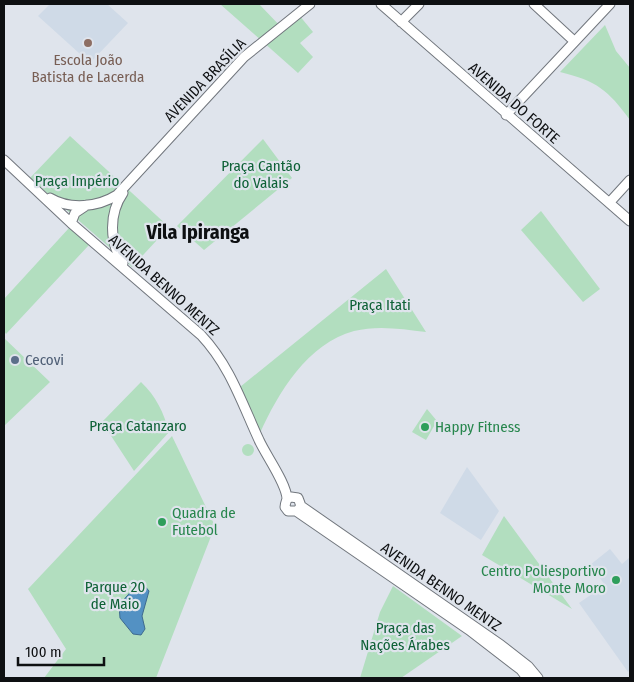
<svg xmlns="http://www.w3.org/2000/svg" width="634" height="682" font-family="'Fira Sans Condensed',sans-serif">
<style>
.built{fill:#cfdae7}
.green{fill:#b2debf}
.water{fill:#5391c3;stroke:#3e6a8e}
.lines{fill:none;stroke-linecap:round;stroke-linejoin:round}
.secondary-casing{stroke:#71767d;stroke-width:11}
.secondary{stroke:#fff;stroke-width:9}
.education-dot{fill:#8d6e63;stroke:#dfe4ec;stroke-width:2}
.service-dot{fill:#5c6f8a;stroke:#dfe4ec;stroke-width:2}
.leisure-dot{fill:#2e9e5b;stroke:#dfe4ec;stroke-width:2}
.labels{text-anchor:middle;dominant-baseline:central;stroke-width:4.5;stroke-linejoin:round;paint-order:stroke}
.education-label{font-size:15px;fill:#785e54;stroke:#dfe4ec}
.street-label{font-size:15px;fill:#0e1012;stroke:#dfe4ec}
.park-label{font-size:15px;fill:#0e6136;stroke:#dfe4ec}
.service-label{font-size:15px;fill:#4e5e75;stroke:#dfe4ec;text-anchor:start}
.leisure-label{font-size:15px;fill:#27864d;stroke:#dfe4ec;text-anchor:start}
.district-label{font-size:20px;font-weight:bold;fill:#0e1012;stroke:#dfe4ec}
</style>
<rect width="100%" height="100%" fill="#dfe4ec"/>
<path class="built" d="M 50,4 L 107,4 L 128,23 L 90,63 L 38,16 Z
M 467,467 L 499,511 L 481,540 L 440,513 Z
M 610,549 L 622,564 L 630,557 L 630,670 L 628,672 L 579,603 L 605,585 L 590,565 Z"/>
<path class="green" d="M 220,4 L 259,4 L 283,29 L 299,15 L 313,32 L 300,43 L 313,57 L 298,73 Z
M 605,25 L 616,51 L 630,68 L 630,120 C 608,90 597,81 560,72 Z
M 70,136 L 169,227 L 132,267 L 30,178 Z
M 263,139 L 292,178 L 204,250 L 177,226 Z
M 541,211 L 600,289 L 583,302 L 521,230 Z
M 69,228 L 89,245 L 6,334 L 4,331 L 4,299 Z
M 386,269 L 426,332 C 402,329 378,325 354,331 C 308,343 278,393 260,433 L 240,387 Z
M 4,338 L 50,382 L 4,426 Z
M 141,382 C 156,396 164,413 169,432 L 134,471 L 102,422 Z
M 427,409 L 437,421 L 426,440 L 412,432 Z
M 172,436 L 215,526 L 156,678 L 44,678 L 66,649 L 28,589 Z
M242 450a6 6 0 1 1 12 0a6 6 0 1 1-12 0Z
M 504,516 L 572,609 L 482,555 Z
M 393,586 L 462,636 L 401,678 L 360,678 L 380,612 Z"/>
<path class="water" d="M 143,584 L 149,591 L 142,616 L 145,629 L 141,635 L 133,634 L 120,618 L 119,605 L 135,587 Z"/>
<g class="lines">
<g class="secondary-casing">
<path id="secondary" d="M 381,4 L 630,221
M 534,4 L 574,41
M 401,22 L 419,4
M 506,115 L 610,4
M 4,160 L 71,223 L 201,335 C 230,366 241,401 259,440 C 265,454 287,484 287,499 C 286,502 285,504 285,507 L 288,511 L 296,511
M 123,193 C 109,213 109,242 123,263
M 50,198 C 70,210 98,207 117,195 L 244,57 L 310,4
M 609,203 L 630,180
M 71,223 L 75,213 L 87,205
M 287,499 L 291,497 L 298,498 L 301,506 L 298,510
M 301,506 L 501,645 L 528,666 L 538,678
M 296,511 L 469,630 L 521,670 L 527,678"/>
</g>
<use href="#secondary" class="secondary"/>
</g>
<circle class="education-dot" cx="88" cy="43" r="5"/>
<circle class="service-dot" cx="15" cy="360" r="5"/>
<g class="leisure-dot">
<circle cx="425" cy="427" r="5"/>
<circle cx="162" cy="522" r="5"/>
<circle cx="616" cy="580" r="5"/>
</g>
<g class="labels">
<g class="education-label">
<text x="88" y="60">Escola João<tspan x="88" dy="17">Batista de Lacerda</tspan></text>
</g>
<g class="street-label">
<text transform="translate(205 80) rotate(-46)">AVENIDA BRASÍLIA</text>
<text transform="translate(514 103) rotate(41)">AVENIDA DO FORTE</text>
<text transform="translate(164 285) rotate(42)">AVENIDA BENNO MENTZ</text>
<text transform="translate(441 587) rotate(35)">AVENIDA BENNO MENTZ</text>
</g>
<g class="park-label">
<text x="261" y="166">Praça Cantão<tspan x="261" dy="17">do Valais</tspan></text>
<text x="77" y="181">Praça Império</text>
<text x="380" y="305">Praça Itati</text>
<text x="138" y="426">Praça Catanzaro</text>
<text x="115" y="587">Parque 20<tspan x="115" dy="17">de Maio</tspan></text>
<text x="405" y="628">Praça das<tspan x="405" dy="17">Nações Árabes</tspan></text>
</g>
<g class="service-label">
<text x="25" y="360">Cecovi</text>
</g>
<g class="leisure-label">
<text x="435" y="427">Happy Fitness</text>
<text x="172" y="513">Quadra de<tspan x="172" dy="17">Futebol</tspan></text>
<text x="606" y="571" text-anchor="end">Centro Poliesportivo<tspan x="606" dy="17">Monte Moro</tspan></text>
</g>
<g class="district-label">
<text x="198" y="232">Vila Ipiranga</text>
</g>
</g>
<rect width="634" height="682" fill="none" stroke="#0e1012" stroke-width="10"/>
<path d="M18 657v8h86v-8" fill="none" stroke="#0e1012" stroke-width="2.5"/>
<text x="25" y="657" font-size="15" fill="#0e1012" stroke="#dfe4ec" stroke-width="4" paint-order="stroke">100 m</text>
</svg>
